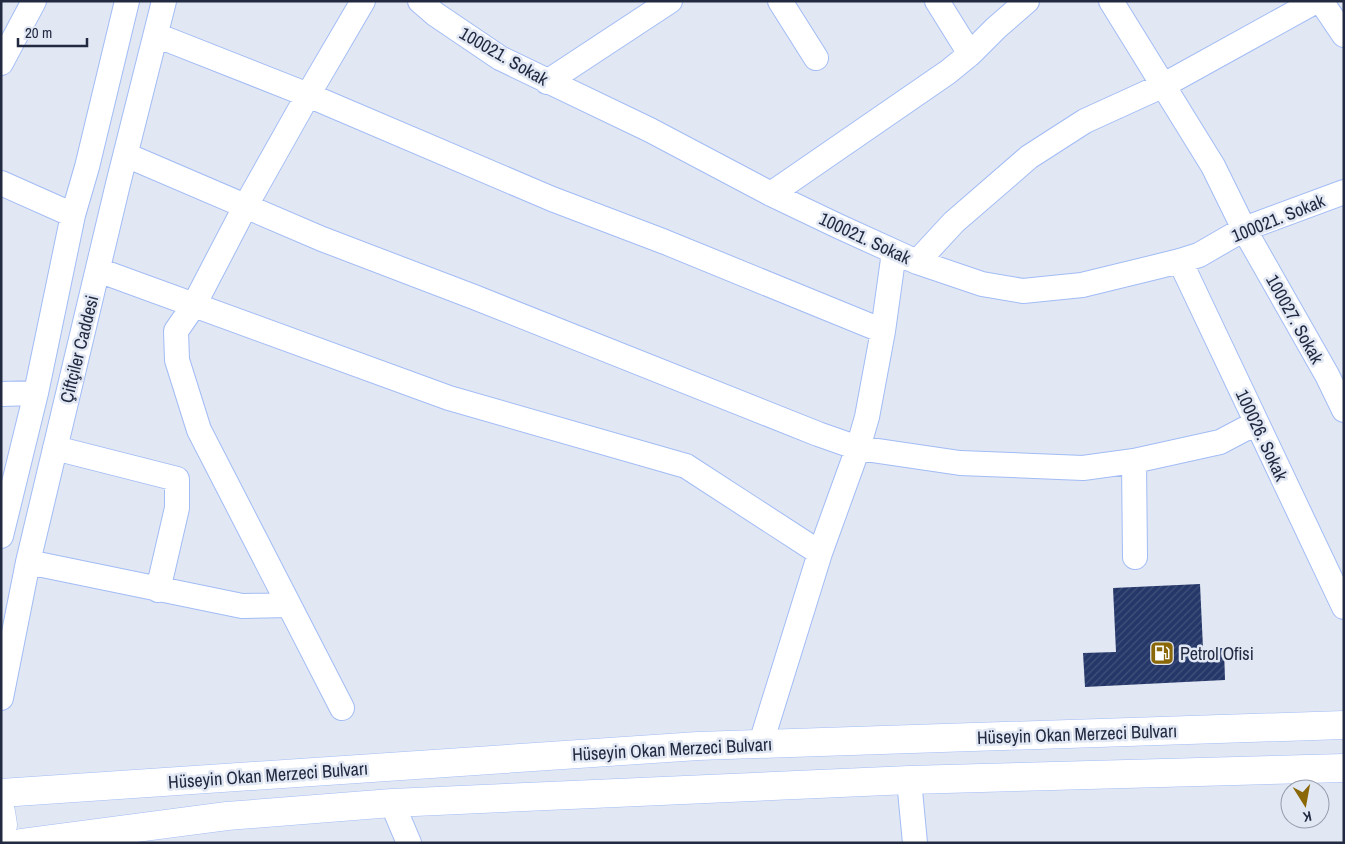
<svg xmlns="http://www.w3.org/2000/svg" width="1345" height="844" font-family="'Archivo Narrow',sans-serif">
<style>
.building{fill:url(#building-hatch)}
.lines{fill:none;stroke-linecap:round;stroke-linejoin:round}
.minor-casing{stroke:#a2bcf6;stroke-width:26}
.major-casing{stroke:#a2bcf6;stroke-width:29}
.minor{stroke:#fff;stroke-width:24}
.major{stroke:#fff;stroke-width:28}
.labels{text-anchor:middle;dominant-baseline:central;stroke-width:5;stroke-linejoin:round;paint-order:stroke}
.street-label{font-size:18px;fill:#212a41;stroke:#e1e7f3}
.poi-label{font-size:18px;fill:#212a41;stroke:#e1e7f3;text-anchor:start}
</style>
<defs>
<pattern id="building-hatch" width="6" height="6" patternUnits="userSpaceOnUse" patternTransform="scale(1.25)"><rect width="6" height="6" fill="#243768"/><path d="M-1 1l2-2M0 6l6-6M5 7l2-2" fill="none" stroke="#42527b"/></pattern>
</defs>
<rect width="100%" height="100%" fill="#e1e7f3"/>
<path class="building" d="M 1200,584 L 1203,648 L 1224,648 L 1225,680 L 1085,687 L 1083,653 L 1116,652 L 1113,588 Z"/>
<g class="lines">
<g class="minor-casing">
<path id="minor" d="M 420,1 L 435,14 L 500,58 L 650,130 L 771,194 L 838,226 L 917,262 L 982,284 L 1023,291 L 1082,285 L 1180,261 L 1199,255 L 1244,229 L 1344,192
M 780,1 L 816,58
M 1111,1 L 1213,166 L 1244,229 L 1327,375 L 1344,410
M 1321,1 L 1344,35
M 156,35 L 308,95 L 552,199 L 665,242 L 883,331
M 970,54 L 996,28 L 1027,1
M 1,63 L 34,1
M 547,82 L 670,1
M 126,155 L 322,239 L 474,297 L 818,434 L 858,448 L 960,463 L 1083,468 L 1134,461 L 1220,442 L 1256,423
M 1,183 L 73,215
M 771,194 L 948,72 L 970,54 L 937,1
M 1180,261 L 1344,607
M 917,262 L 954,222 L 1029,157 L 1085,121 L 1164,85 L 1316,1
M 98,270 L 449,398 L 686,466 L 820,553
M 1,394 L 36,393
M 55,448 L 177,479 L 177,508 L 158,590
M 1134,461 L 1135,557
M 1,536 L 36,393 L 73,215 L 87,167 L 127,1
M 28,562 L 242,606 L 289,605
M 1,698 L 28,562 L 118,184 L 164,1
M 342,708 L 199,430 L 177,360 L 176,331 L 194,305 L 245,207 L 308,95 L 363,1
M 761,743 L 820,553 L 858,448 L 867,417 L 883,331 L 894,252
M 909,780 L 915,843
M 392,803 L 409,843"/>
</g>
<g class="major-casing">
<path id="major" d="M 1,793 L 698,746 L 1344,725
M 1,812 L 3,825 L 1,833
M 22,843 L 227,816 L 392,803 L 909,780 L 1344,768"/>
</g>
<use href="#minor" class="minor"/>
<use href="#major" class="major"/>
</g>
<defs>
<g id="fuel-square" transform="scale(1.25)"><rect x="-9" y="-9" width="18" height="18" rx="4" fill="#8a6807" stroke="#e1e7f3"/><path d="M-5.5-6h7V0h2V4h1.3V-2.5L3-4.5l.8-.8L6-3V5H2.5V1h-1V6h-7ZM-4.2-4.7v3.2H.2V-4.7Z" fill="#fff"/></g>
</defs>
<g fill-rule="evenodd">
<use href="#fuel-square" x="1162" y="653"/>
</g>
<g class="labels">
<g class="street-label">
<text transform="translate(504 56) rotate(30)">100021. Sokak</text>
<text transform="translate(1278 218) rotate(-22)">100021. Sokak</text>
<text transform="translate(865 238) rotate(25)">100021. Sokak</text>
<text transform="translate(1295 319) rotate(61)">100027. Sokak</text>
<text transform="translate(79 349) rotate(-76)">Çiftçiler Caddesi</text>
<text transform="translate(1262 435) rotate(65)">100026. Sokak</text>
<text transform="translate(1077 734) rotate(-2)">Hüseyin Okan Merzeci Bulvarı</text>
<text transform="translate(672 749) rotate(-3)">Hüseyin Okan Merzeci Bulvarı</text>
<text transform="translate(268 775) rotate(-4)">Hüseyin Okan Merzeci Bulvarı</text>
</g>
<g class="poi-label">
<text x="1180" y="653">Petrol Ofisi</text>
</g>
</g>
<rect width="1345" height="844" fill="none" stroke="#212a41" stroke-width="5"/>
<g transform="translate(1305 804) rotate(169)"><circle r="24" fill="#e1e7f3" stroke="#949bac"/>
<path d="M0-4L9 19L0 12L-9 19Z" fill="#8a6807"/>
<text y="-8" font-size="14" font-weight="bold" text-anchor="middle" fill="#212a41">K</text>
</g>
<path d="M18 38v8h69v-8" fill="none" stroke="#212a41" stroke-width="2.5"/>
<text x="25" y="38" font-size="15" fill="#212a41" stroke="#e1e7f3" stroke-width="4" paint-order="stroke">20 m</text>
</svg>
